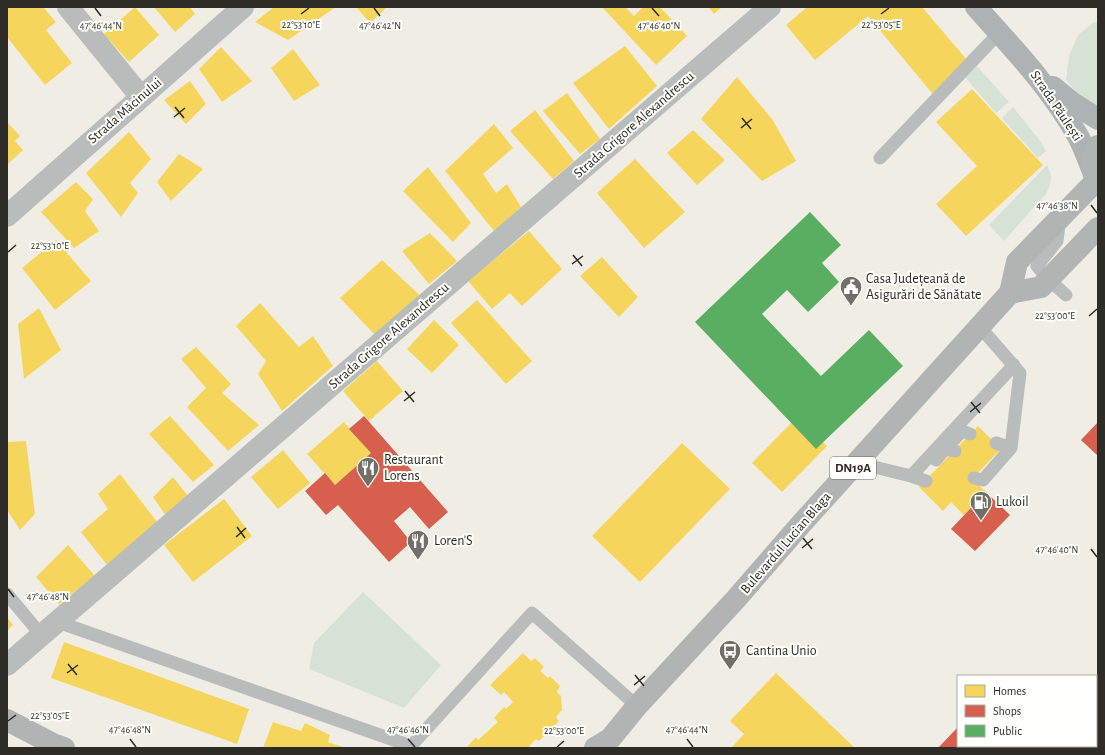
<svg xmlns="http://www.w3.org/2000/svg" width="1105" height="755" font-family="'Alegreya Sans',sans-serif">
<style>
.green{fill:#d6e2d6}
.homes{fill:#f6d55c}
.shops{fill:#d6604d}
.public{fill:#5aae61}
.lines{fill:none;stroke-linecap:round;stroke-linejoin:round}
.service{stroke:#b8bdbc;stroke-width:13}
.minor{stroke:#b8bdbc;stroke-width:22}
.secondary{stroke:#adb2b2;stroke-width:22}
.primary{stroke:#b0b5b4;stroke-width:22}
.ticks{fill:none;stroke:#2d2c26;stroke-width:1.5}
.labels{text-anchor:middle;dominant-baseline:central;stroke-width:4;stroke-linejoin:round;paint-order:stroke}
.shield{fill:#fefefa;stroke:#6c6b66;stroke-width:1}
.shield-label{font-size:13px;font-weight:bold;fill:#2d2c26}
.street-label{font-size:14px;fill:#2d2c26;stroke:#fefefa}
.poi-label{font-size:14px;fill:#2d2c26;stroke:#fefefa;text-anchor:start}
.ticks-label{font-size:10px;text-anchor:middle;fill:#2d2c26;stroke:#fefefa;stroke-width:4;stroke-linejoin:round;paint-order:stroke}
</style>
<rect width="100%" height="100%" fill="#f0eee4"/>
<path class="green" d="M 1094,22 L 1098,23 L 1098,108 L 1079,95 L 1066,80 L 1069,56 L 1078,35 Z
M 976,65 L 1009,102 L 996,113 L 964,76 Z
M 1013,107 L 1041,142 L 1046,151 L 1038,158 L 1002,118 Z
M 1047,165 C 1053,178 1052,181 1046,194 L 1004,241 L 989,225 Z
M 363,592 L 441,665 L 404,708 L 309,669 L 314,643 Z"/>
<path class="homes" d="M 7,7 L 43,7 L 56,22 L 46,30 L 72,63 L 45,85 L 7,37 Z
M 135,7 L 159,35 L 129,62 L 104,34 Z
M 154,7 L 190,7 L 195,14 L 175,32 Z
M 274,7 L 336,7 L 288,40 L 255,22 Z
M 356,7 L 387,7 L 370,23 Z
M 602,7 L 625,7 L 634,16 L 643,7 L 660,7 L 687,36 L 656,65 Z
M 708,7 L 722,7 L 714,14 Z
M 807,7 L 922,7 L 973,67 L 936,98 L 868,16 L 815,60 L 786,25 Z
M 625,46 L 657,86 L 609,129 L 573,83 Z
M 221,47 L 252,81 L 222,102 L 199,69 Z
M 293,49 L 320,85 L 294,101 L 271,68 Z
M 737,77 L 772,119 L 796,161 L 762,181 L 701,119 Z
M 190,81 L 206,104 L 186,124 L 164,100 Z
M 972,89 L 1043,165 L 966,236 L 936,204 L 977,166 L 936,122 Z
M 567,93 L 600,139 L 580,154 L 543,111 Z
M 535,110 L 574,161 L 553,179 L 510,131 Z
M 7,122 L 20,136 L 15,141 L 23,150 L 8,164 Z
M 494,124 L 513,148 L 483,174 L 496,193 L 507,184 L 521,207 L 495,232 L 445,171 Z
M 693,130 L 725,160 L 697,185 L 667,153 Z
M 129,132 L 151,159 L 130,183 L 138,193 L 121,217 L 86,173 Z
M 179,154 L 203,169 L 171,201 L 157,182 Z
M 635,159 L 685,212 L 644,248 L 597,193 Z
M 428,167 L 471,223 L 453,242 L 403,191 Z
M 76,182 L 93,199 L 85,211 L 99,231 L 74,248 L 41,212 Z
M 529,231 L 562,269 L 522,306 L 510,293 L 492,309 L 468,281 Z
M 430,233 L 457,261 L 429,284 L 402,251 Z
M 56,240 L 91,281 L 55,310 L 22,268 Z
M 602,257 L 638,297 L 619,317 L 580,276 Z
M 382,260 L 426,301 L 375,335 L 340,298 Z
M 477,300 L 532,361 L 506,384 L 451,323 Z
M 260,303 L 299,347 L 313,336 L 333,366 L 282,411 L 258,374 L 266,361 L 236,326 Z
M 39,308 L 61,350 L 24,379 L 18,324 Z
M 434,320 L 459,345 L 432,373 L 407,349 Z
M 196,347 L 231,384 L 222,393 L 259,425 L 228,451 L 187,407 L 206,388 L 181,359 Z
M 377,361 L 403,391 L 369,421 L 343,391 Z
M 170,416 L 214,465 L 193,482 L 149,434 Z
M 797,417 L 827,446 L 782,492 L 752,463 Z
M 344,422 L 371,453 L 335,485 L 307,454 Z
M 978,426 L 1001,449 L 972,479 L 986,492 L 964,515 L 951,502 L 943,511 L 919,487 Z
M 26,441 L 35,514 L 20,530 L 7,510 L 7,442 Z
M 682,443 L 730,489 L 640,582 L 592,536 Z
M 283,450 L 310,483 L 278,509 L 251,477 Z
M 120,474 L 158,523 L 107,565 L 81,532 L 108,509 L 98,494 Z
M 173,477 L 188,496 L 166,516 L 153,497 Z
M 224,499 L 252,536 L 193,582 L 164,545 Z
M 68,545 L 95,576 L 59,604 L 36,577 Z
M 7,617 L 13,625 L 7,631 Z
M 64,642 L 249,709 L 237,744 L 51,678 Z
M 523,653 L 531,661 L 535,658 L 544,667 L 540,671 L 548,678 L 550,676 L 560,686 L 557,692 L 561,696 L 562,710 L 556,717 L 559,721 L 539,741 L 536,739 L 528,748 L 466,748 L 476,737 L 478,740 L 498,722 L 494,718 L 504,707 L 506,709 L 513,702 L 504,692 L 501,695 L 490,685 Z
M 776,673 L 855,748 L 731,748 L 744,734 L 730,721 Z
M 273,722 L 301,731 L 305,723 L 330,735 L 328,742 L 346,748 L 263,748 Z"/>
<path class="shops" d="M 364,416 L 448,512 L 429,529 L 410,507 L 394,521 L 411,542 L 389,562 L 338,505 L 326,515 L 305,491 L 325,473 L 335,485 L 371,453 L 349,429 Z
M 1098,422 L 1098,456 L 1081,440 Z
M 986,492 L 1010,515 L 975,551 L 951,529 Z
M 958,727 L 958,746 L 1028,746 L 1031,748 L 938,748 Z"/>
<path class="public" d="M 810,212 L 841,245 L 822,263 L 839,282 L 808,312 L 787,290 L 762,314 L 821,376 L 869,330 L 903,366 L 816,449 L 695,322 Z"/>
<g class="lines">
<path class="service" d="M 880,158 L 999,33
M 1060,218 L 1057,241 L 1037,266 L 1048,279 L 1066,295
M 952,442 L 962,431 L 970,434
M 996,443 L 1011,448
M 936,460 L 945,449 L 955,451
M 858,463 L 911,476 L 926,481
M 911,476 L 1014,365
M 974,478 L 983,480 L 1011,448 L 1020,373 L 980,327
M 7,594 L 42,636
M 58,622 L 411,746 L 532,613 L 637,706"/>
<path class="minor" d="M 68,7 L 141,97
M 7,216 L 243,7
M 7,665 L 770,7"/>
<path class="secondary" d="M 976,7 C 1013,48 1052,89 1079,138 C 1084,148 1088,159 1092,169
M 1053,87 L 1071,102 L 1098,119"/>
<path class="primary" d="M 1098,146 C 1091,158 1090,171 1098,183
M 1010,293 L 1041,287 L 1098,228
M 7,720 L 53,744 L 64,748
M 595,748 L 610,739 L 637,706 L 736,599 L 802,523 L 1010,293 L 1017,262 L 1096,181"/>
</g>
<path class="ticks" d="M 95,8 L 101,16M 374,8 L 380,16M 652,8 L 659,16M 301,14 L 309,8M 881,14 L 889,8M 175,107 L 184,118M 174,117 L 185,108M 742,118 L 751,129M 741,128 L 752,119M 1091,205 L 1097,213M 8,252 L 16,245M 573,255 L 582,266M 572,264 L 583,256M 1089,316 L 1097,309M 405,391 L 414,402M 404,401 L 415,392M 971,402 L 980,413M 970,412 L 981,403M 237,527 L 245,538M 236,537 L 246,528M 803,538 L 812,549M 802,548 L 813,539M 1091,549 L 1097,557M 8,589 L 14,597M 68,664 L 77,675M 67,673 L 78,665M 635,675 L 644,686M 634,685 L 645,676M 8,721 L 16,715M 130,739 L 136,747M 408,739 L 415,747M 687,739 L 693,747M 557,747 L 564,741"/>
<defs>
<g id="civic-pin" transform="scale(1.15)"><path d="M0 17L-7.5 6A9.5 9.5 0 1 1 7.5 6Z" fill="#717068" stroke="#fefefa"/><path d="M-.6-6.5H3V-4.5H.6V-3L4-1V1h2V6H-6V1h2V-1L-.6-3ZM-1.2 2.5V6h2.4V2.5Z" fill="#fff"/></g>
<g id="restaurant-pin" transform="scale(1.15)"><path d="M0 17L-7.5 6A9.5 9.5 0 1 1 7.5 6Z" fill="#717068" stroke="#fefefa"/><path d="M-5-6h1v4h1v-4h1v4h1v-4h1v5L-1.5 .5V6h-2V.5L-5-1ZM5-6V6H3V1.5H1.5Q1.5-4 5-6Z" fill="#fff"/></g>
<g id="fuel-pin" transform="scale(1.15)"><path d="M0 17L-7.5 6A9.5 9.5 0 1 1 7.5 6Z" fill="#717068" stroke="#fefefa"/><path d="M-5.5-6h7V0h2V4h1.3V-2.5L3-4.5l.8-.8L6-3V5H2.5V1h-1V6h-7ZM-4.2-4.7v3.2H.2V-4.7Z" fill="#fff"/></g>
<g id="bus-pin" transform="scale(1.15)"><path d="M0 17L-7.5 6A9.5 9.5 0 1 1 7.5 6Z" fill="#717068" stroke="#fefefa"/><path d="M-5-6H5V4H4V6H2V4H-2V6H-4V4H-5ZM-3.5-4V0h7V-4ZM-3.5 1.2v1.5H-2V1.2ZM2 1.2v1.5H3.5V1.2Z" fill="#fff"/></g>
</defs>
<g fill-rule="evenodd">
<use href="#civic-pin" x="851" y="287"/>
<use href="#restaurant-pin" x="368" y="468"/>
<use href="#fuel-pin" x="981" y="502"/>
<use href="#restaurant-pin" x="418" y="541"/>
<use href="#bus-pin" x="730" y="651"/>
</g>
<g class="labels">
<rect class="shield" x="830" y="457" width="46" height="22" rx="3"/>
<g class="shield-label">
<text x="853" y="468">DN19A</text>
</g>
<g class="street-label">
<text transform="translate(1056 106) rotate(56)">Strada Păulești</text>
<text transform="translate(125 111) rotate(-41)">Strada Măcinului</text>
<text transform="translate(634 125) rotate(-41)">Strada Grigore Alexandrescu</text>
<text transform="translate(389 336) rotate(-41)">Strada Grigore Alexandrescu</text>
<text transform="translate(786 543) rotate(-49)">Bulevardul Lucian Blaga</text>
</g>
<g class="poi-label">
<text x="866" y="279">Casa Județeană de<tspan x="866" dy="16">Asigurări de Sănătate</tspan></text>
<text x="384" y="460">Restaurant<tspan x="384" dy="16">Lorens</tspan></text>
<text x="996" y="502">Lukoil</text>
<text x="434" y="541">Loren'S</text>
<text x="746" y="651">Cantina Unio</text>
</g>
</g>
<g class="ticks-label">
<text x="301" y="28">22°53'10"E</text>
<text x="881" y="28">22°53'05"E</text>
<text x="101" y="29">47°46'44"N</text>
<text x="380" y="29">47°46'42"N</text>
<text x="659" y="29">47°46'40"N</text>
<text x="1057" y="209">47°46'38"N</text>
<text x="50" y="249">22°53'10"E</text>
<text x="1055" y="319">22°53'00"E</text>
<text x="1057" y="553">47°46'40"N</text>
<text x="48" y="600">47°46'48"N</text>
<text x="50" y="719">22°53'05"E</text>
<text x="130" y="733">47°46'48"N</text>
<text x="408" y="733">47°46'46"N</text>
<text x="687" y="733">47°46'44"N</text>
<text x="564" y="734">22°53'00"E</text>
</g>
<rect width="1105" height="755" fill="none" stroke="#2d2c26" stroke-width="16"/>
<rect x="957" y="675" width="140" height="72" fill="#fefefa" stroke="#aaaaa5"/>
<rect x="965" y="685" width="20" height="12" fill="#f6d55c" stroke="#aaaaa5"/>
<text x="993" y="695" font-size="12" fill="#2d2c26">Homes</text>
<rect x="965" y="705" width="20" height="12" fill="#d6604d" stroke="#aaaaa5"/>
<text x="993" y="715" font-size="12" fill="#2d2c26">Shops</text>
<rect x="965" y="725" width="20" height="12" fill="#5aae61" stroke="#aaaaa5"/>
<text x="993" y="735" font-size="12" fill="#2d2c26">Public</text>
</svg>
